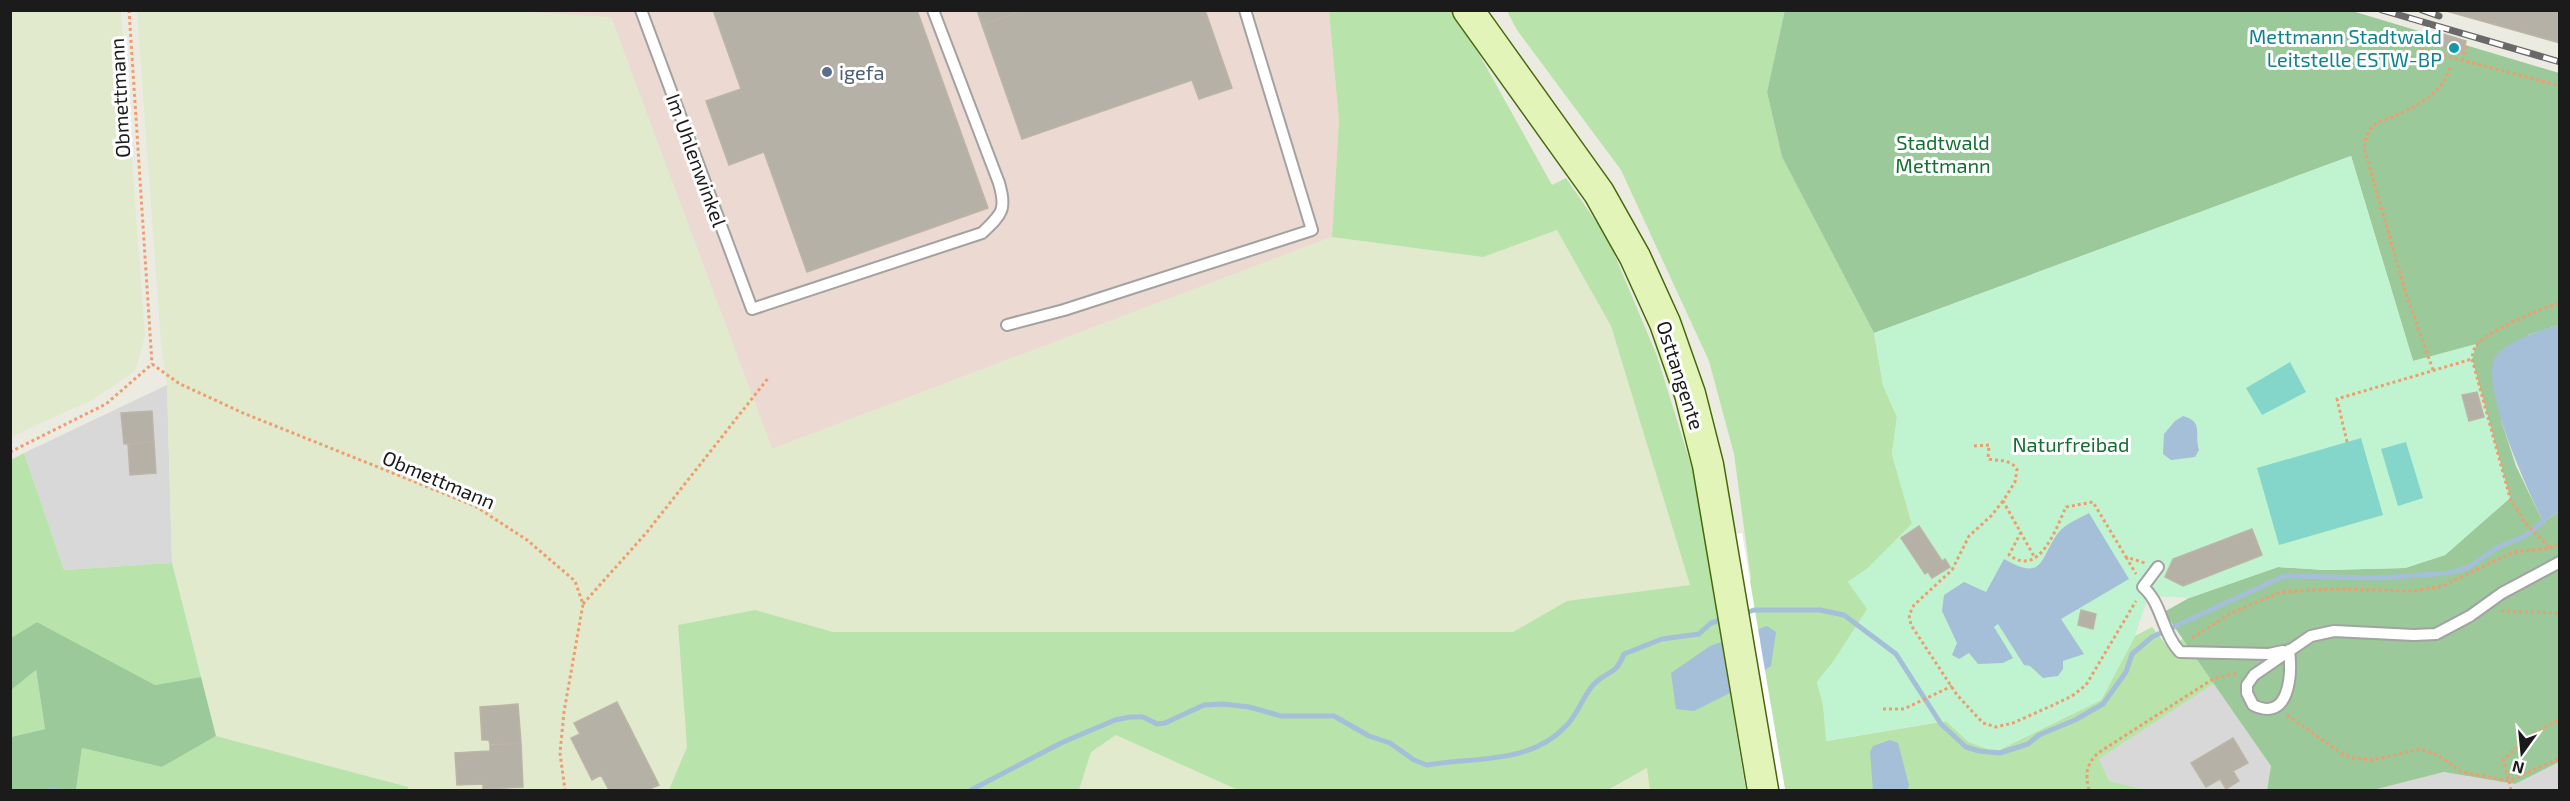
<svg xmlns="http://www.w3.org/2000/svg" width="2570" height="801" font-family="'Exo 2',sans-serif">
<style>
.residential{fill:#d9d8d8}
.commercial{fill:#ecd9d1}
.farmland{fill:#e1eacd}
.grass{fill:#b8e3aa}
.forest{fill:#9bc999}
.park{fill:#c0f4d1}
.pitch{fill:#84d6cb}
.water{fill:#a4bfd7}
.pier{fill:#fff}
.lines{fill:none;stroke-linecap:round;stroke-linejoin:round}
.stream{stroke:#a4bfd7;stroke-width:5}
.building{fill:#b5b1a7;stroke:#bcb5a5;stroke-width:1.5}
.lane-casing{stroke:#a2a2a2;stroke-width:14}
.secondary-casing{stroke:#47680c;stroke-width:33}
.path{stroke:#ef9d6f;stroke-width:3;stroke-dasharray:3 3;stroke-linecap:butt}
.lane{stroke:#fff;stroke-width:10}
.secondary{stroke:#e2f4b7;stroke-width:30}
.rail-casing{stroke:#696969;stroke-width:7}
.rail{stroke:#fff;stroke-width:4.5;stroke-dasharray:14;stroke-linecap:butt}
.culture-dot{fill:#0f9aa8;stroke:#fff;stroke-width:2}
.service-dot{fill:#5c6f8a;stroke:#fff;stroke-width:2}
.labels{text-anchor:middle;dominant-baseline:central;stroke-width:6;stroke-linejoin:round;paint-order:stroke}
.culture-label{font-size:20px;fill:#0d838f;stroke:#fff;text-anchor:end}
.service-label{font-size:20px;fill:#4e5e75;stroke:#fff;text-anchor:start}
.street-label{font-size:20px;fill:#1b1b1b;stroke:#fff}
.park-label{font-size:20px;fill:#137032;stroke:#fff}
</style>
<rect width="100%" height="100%" fill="#ecebe1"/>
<path class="residential" d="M 167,385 L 172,563 L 64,570 L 24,453 Z
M 2215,683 L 2271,766 L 2267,790 L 2147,790 L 2109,781 L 2099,759 Z
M 2559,762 L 2559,790 L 2373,790 L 2444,772 L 2515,784 Z"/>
<path class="commercial" d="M 496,11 L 1329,11 L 1339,121 L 1332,237 L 772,449 L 611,18 Z"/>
<path class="farmland" d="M 11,10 L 121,11 L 145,336 L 135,371 L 94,399 L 11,437 Z
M 496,10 L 611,17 L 772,449 L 1332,237 L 1483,257 L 1557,230 L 1611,326 L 1690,585 L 1567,601 L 1513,632 L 833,632 L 755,610 L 678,625 L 687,747 L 669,790 L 408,790 L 408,787 L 216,736 L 172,563 L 167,385 L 161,344 L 137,11 Z
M 1116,735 L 1128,739 L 1238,790 L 1079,790 L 1091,752 Z
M 1648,768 L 1650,790 L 1610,790 Z"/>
<path class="grass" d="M 1329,11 L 1455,11 L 1552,185 L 1566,178 L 1608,239 L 1657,356 L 1694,475 L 1715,596 L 1751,580 L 1734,454 L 1709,361 L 1621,170 L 1517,30 L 1507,11 L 1785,11 L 1767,92 L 1782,157 L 1874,333 L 1883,385 L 1897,417 L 1892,454 L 1912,524 L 1868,568 L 1848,582 L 1868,609 L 1833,662 L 1817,682 L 1823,704 L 1827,741 L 1946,721 L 1969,742 L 1995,752 L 2101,700 L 2135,636 L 2152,627 L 2167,646 L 2183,639 L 2215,683 L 2099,759 L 2109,781 L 2147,790 L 1785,790 L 1771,706 L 1735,724 L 1746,790 L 1650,790 L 1647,768 L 1608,790 L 1238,790 L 1116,735 L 1091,752 L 1079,790 L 669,790 L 687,747 L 678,625 L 755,610 L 833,632 L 1513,632 L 1567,601 L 1690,585 L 1611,326 L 1557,230 L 1483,257 L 1332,237 L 1339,121 Z
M 24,453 L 64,570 L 172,563 L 201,677 L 155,685 L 37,622 L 11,638 L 11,460 Z
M 36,670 L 45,729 L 11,737 L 10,690 Z
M 216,736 L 408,787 L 408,790 L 76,790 L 82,748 L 162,767 Z"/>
<path class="forest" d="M 1785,10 L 2352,11 L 2559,73 L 2559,325 L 2528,335 L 2501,420 L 2516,466 L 2543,522 L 2559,512 L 2559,762 L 2515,784 L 2444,772 L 2373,790 L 2267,790 L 2271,766 L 2164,612 L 2189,598 L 2278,567 L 2326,570 L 2405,568 L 2445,555 L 2510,498 L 2472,359 L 2476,345 L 2413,361 L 2351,156 L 1874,333 L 1782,157 L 1767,92 Z
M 37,622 L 155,685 L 201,677 L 216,736 L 162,767 L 82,748 L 76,790 L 11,790 L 11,737 L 45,729 L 36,670 L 11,690 L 11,638 Z"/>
<path class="park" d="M 2351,156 L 2413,361 L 2476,344 L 2472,359 L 2510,498 L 2445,555 L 2405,568 L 2326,570 L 2278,567 L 2189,598 L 2153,596 L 2147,600 L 2135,636 L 2101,700 L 1995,752 L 1969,742 L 1946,721 L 1826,741 L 1823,704 L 1817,682 L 1833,662 L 1867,609 L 1848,582 L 1868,568 L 1912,524 L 1892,454 L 1897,417 L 1883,385 L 1874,333 Z"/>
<path class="pitch" d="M 2290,362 L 2306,392 L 2262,415 L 2246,388 Z
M 2361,438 L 2383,515 L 2279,545 L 2257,468 Z
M 2406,442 L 2423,498 L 2398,506 L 2381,449 Z"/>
<path class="water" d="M 2559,325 L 2559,512 L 2543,522 C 2530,494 2475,379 2497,354 C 2510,340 2542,330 2559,325 Z
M 2183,416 C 2204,422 2194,433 2199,450 L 2195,457 L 2171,460 L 2163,454 L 2164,434 L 2175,421 Z
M 2089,513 L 2129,579 L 2061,619 L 2084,654 L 2063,661 L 2063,669 L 2058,676 L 2043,678 L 2030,666 L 2024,665 L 1998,624 L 1994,627 L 2013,658 L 2003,663 L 1978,664 L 1969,653 L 1959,659 L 1952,655 L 1957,643 L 1942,611 L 1944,595 L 1964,582 L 1986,592 L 2004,559 C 2045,582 2039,559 2058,533 C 2065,524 2080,518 2089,513 Z
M 1767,626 L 1776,632 L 1771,666 L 1730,693 L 1694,711 L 1676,709 L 1671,673 L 1710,646 Z
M 1890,740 L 1898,743 L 1909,785 L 1907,790 L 1873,790 L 1870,752 L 1873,746 Z"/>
<path class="pier" d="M 1742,533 L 1785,790 L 1746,790 L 1735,724 L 1705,540 Z"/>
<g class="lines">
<path class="stream" d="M 1742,614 L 1754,610 L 1820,610 L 1844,615 L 1896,654 L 1941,724 L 1966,747 L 1979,751 L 2000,753 L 2028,744 L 2039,735 L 2075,720 L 2103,704 L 2126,672 L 2132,654 L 2152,637 L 2284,576 L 2380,578 L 2449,573 L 2469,567 L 2498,547 L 2523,537 L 2543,522 L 2546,517
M 51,790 L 56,790
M 971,790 L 1061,743 L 1115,720 L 1130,717 L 1143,717 L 1157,724 L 1165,723 L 1204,705 L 1223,704 L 1249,707 L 1281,716 L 1334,716 L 1369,736 L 1390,743 L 1414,760 L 1427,765 C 1474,757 1530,764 1565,727 C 1577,716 1582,698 1593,685 C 1607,670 1615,677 1624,654 L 1662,639 L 1699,634 L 1711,623 L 1724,619"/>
</g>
<path class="building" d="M 713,10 L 917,10 L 988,208 L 807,272 L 764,152 L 729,165 L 706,101 L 741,89 Z
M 977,10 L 1023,10 L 982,25 Z
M 1023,10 L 1205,10 L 1232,88 L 1199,99 L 1192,80 L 1022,139 L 982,25 Z
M 2558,10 L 2560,43 L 2446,11 L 2446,10 Z
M 2429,33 L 2439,36 L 2440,33 L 2466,41 L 2463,53 L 2426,43 Z
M 2477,392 L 2484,417 L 2469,421 L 2462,395 Z
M 152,411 L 154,442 L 124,444 L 121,413 Z
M 154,442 L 156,473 L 130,475 L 128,444 Z
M 1919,526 L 1942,561 L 1945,559 L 1950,567 L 1932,578 L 1928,572 L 1925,574 L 1901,538 Z
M 2252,529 L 2262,555 L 2183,586 L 2165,577 L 2173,559 Z
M 2081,610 L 2096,614 L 2093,629 L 2078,625 Z
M 617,702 L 659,785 L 647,790 L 609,790 L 601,775 L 592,780 L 571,738 L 580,734 L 574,723 Z
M 518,704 L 521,743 L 490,745 L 489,740 L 482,740 L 480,707 Z
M 2233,738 L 2248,763 L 2233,771 L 2239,781 L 2226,789 L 2220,779 L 2206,787 L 2191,763 Z
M 521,743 L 523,787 L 483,789 L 483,784 L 457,785 L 455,753 L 490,751 L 490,745 Z"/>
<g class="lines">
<g class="lane-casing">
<path id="lane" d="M 641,10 L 752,309 L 982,233 C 1002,214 1007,210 999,183 L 933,10
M 1007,325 L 1064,310 L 1312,230 L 1245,10
M 2158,567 L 2143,587 C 2162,603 2162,633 2180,652 L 2269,654 L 2283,651
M 2289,650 C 2292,674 2290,723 2253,705 L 2247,693 L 2247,685 L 2254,675 L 2311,636 L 2334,631 L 2414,635 L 2436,634 L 2470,616 L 2502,593 L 2560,562"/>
</g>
<g class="secondary-casing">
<path id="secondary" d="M 1468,10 L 1599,193 L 1635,257 L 1665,323 L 1690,394 L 1708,465 L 1763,790"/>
</g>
<path class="path" d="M 129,10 L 152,364
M 2420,49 L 2560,86
M 2462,60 L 2467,44
M 152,364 L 180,384 L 243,413 L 475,506 L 527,540 L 575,581 L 583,604 L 564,712 L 560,753 L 565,790
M 2433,370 L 2407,297 L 2364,148 C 2365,140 2367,132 2373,126 C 2378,121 2388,119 2395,116 C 2417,106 2444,92 2450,67
M 2347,442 L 2337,399 L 2472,359
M 1974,446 L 1989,445 L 1988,459 C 1999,461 2010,459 2017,469 L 2015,482 L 2003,501 L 2035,558
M 10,452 L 106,404 L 152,364
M 2003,501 L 1991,516 L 1969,536 L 1952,570 L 1914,605 L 1909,615 L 1911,625 L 1957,695 L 1983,723 L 1996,727 L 2013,723 L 2051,706 L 2072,696 L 2086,685 L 2136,601
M 2021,532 L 2009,555 C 2040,578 2056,528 2066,507 L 2093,502 L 2126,557 L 2145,563
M 2549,547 L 2525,523 L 2510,498 L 2472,359 C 2473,350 2475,344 2483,339 C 2500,326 2539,309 2560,303
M 2126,557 L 2136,574
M 583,604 L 647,532 L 769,377
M 2501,611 L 2560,613
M 2192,638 L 2231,613 L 2281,592 L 2333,589 L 2414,591 L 2442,586 L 2514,552 L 2550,548 L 2560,543
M 1883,709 L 1904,709 L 1952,686
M 2287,715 L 2341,753 L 2353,758 L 2373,760 L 2420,749 L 2438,755 L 2462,772 L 2509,781 L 2503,760 L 2527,738 L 2560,719
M 2089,790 C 2085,774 2086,765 2098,753 L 2213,679 L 2237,673
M 2511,790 L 2509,781 L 2560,758"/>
<use href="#lane" class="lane"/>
<use href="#secondary" class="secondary"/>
<g class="rail-casing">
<path id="rail" d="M 2382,10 L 2560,62
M 2422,10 L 2439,16"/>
</g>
<use href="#rail" class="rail"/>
</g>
<circle class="culture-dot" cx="2454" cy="48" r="6"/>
<circle class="service-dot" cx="827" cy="72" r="6"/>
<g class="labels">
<g class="culture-label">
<text x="2442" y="36">Mettmann Stadtwald<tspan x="2442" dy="23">Leitstelle ESTW-BP</tspan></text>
</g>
<g class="service-label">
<text x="839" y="72">igefa</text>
</g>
<g class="street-label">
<text transform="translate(119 98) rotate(-93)">Obmettmann</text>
<text transform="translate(697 160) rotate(70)">Im Uhlenwinkel</text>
<text transform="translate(1681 375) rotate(72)">Osttangente</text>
<text transform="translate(439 479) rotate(23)">Obmettmann</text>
</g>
<g class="park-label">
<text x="1943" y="142">Stadtwald<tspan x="1943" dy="23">Mettmann</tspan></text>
<text x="2071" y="444">Naturfreibad</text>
</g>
</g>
<rect width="2570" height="801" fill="none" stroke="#1b1b1b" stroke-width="24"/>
<g transform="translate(2522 753) rotate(195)" stroke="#ffffff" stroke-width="4.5" paint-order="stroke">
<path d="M0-4.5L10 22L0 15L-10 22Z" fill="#1b1b1b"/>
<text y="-9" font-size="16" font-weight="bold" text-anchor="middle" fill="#1b1b1b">N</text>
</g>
</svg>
